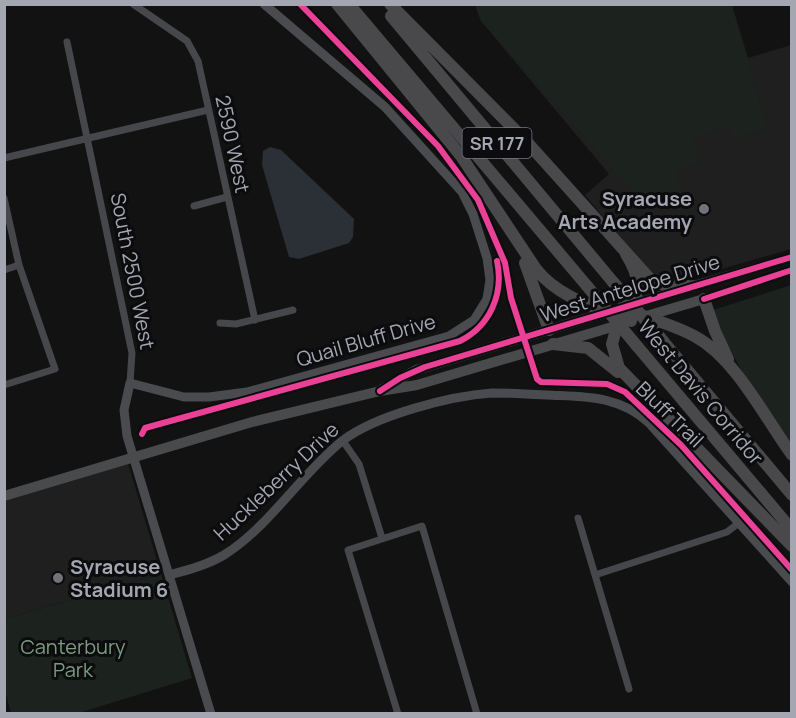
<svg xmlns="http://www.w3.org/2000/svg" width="796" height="718" font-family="Manrope,sans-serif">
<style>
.built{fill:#1f1f20}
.green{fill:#1c221d}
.water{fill:#2a3036}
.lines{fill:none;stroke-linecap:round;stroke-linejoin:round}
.street{stroke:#46474b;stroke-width:7}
.secondary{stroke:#4a4b4f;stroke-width:9}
.primary{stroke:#494a4c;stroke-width:10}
.highway{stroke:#49494c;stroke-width:12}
.highway-bridge{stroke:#49494c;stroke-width:12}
.cycleway-casing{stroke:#0c0c0e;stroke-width:10}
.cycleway{stroke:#ea4096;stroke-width:6}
.poi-dot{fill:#71737a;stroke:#0c0c0e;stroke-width:2}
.labels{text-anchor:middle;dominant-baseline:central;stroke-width:6;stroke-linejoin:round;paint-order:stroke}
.shield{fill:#0c0c0e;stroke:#767881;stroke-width:1.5}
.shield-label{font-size:18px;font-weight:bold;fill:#a4a7b2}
.street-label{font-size:20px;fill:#a4a7b2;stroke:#0c0c0e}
.poi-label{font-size:20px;font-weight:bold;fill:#a4a7b2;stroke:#0c0c0e;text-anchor:end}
.park-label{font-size:20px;fill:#7d9b81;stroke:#0c0c0e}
</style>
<rect width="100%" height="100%" fill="#121212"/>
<path class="built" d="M 475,5 L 732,5 L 748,58 L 791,45 L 791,249 L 673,283 L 650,273 L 585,195 L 609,174 L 481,21 Z
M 127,460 L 161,574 L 5,619 L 5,498 Z"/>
<path class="green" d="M 475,5 L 732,5 L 767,129 L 734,138 L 730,126 L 693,139 L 701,164 L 675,172 L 682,197 L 640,210 L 636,195 L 481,21 Z
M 791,285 L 791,447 C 760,401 733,363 713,310 Z
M 161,574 L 192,678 L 79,713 L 11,713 L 5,691 L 5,619 Z"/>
<path class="water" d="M 270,147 L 281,150 L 354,219 L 353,237 L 349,243 L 299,259 L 289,257 L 262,165 L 263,151 Z"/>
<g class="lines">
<path class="street" d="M 133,4 L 187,41 L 198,61 L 255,320
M 67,42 L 132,353 L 130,383
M 4,158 L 208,110
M 4,198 L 19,265 L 55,369 L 4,385
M 194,206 L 227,197
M 4,270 L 19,265
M 220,323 L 236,324 L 293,310
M 343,441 L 359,464 L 382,538
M 578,518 L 629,689
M 595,575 L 727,532 L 740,522
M 398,714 L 348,550 L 422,526 L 477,714"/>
<path class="secondary" d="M 692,286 L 792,257
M 704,299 L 792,270
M 169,575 C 188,570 207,565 224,555 C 268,528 301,474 342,441 C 376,415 450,396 492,393 C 510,393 529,394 547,395 C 584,397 620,395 649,423 L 792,582
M 211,714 L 127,436 L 124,410 L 130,383 L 184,397 L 209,397 L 247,392 L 449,336 L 474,320 L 487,299 L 490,280 L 487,258 L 473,214 L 462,192 L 385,107 L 264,4"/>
<path class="primary" d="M 629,306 L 689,287
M 643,317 L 704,299
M 382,389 L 416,370 L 611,311
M 4,496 L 252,422 L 380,391 L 417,385 L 622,324"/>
<path class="highway" d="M 337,4 L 461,156 L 536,269 C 560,299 596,307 631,321 C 638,291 643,281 626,254
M 349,4 L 587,286
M 390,4 L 526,141 L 650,279 L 661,284 L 692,286
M 391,16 L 613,282
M 525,263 L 549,330
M 704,299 L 715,331 L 728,359
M 663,341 L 792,495
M 553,344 L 588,348 L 618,372
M 637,346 L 792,530
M 792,455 C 765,418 736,359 696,337 C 673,324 646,318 622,308 L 612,344 L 619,368 L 792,546"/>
<path class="highway-bridge" d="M 613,282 L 663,341
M 587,286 L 637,346"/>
<g class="cycleway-casing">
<path id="cycleway" d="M 300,4 L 438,146 L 478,200 L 505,263 L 511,298 L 537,379 L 541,382 L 607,384 L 625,392 L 681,445 L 792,570
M 704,299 L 792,270
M 380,391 L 400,378 L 425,367 L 792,257
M 142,434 L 145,428 L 460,341 C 490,326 504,294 497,261"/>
</g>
<use href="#cycleway" class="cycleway"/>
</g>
<g class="poi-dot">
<circle cx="704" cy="209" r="6"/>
<circle cx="58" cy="578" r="6"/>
</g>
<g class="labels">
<rect class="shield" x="462.5" y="128" width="69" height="30" rx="4.5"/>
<g class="shield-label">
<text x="497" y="143">SR 177</text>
</g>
<g class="street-label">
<text transform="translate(233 144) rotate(78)">2590 West</text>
<text transform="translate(133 271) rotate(79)">South 2500 West</text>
<text transform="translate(630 288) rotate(-17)">West Antelope Drive</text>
<text transform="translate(366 340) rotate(-16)">Quail Bluff Drive</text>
<text transform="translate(701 392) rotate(50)">West Davis Corridor</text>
<text transform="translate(670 414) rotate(44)">Bluff Trail</text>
<text transform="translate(276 481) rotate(-43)">Huckleberry Drive</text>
</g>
<g class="poi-label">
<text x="692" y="198">Syracuse<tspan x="692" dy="23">Arts Academy</tspan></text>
<text x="70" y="566" text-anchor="start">Syracuse<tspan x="70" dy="23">Stadium 6</tspan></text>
</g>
<g class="park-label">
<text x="73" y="646">Canterbury<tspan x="73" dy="23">Park</tspan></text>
</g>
</g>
<rect width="796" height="718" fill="none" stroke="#a4a7b2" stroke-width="12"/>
</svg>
